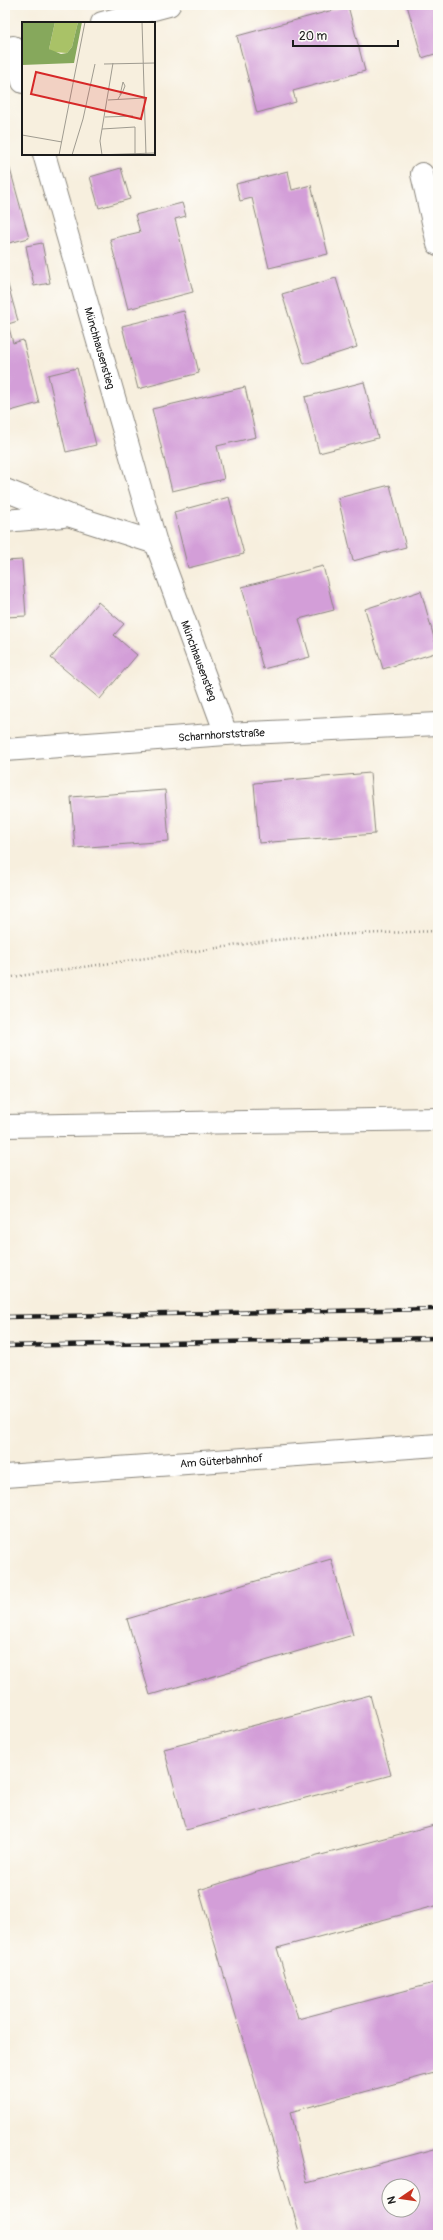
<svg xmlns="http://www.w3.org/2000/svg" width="443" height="2240" font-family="Pangolin,sans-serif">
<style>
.building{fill:#d39ed8;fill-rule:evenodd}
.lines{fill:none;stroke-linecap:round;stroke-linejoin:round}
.minor-casing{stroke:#8a867d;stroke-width:24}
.path{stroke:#8a867d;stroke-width:2.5;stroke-dasharray:1 3;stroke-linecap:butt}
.minor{stroke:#fff;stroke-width:22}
.rail-casing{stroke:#1c1c1c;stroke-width:4.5}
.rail{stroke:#fdfcf7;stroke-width:3;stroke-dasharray:9;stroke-linecap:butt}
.labels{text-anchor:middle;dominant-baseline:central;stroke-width:3;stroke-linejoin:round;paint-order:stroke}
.street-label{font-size:11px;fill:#1c1c1c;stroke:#fdfcf7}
.inset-road{fill:none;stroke:#9f9b90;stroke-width:1}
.view{fill:#d62828;fill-opacity:0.15;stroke:#d62828;stroke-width:2}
.inset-edge{fill:none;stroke:#1c1c1c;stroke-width:2}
</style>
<rect width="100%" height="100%" fill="#fdfcf7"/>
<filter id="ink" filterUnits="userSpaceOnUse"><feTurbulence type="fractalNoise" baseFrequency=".025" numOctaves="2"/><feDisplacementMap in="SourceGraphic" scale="8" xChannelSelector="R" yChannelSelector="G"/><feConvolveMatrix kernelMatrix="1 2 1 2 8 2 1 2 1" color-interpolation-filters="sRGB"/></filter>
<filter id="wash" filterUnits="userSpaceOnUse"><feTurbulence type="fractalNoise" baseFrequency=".012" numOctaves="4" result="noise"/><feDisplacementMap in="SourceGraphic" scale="16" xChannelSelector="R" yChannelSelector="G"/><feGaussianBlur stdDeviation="0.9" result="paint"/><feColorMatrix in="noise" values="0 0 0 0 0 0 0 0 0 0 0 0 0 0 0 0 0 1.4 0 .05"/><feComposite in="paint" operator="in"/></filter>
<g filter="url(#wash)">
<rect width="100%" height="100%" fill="#f7efde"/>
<g id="blocks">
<path class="building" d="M 407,5 L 438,5 L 438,53 L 422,58 Z
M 348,6 L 365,71 L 293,91 L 296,102 L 257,113 L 237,36 Z
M 5,151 L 29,238 L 5,244 Z
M 121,168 L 130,199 L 99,208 L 90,177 Z
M 288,171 L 292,190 L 311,185 L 328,254 L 269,268 L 252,198 L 240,201 L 236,184 Z
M 182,203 L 186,216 L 175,219 L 193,292 L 128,309 L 110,239 L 140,232 L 135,215 Z
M 42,243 L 50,283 L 34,286 L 26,246 Z
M 5,274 L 18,321 L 8,324 L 13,343 L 23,340 L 39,403 L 7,412 L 5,405 Z
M 336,278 L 357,347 L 304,364 L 282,294 Z
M 184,311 L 199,373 L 138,389 L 122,326 Z
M 77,368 L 96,445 L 66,452 L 48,375 Z
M 364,382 L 378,438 L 319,453 L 305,397 Z
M 245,387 L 256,437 L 217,446 L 224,479 L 172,491 L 152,409 Z
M 390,485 L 406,547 L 353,561 L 338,498 Z
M 229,497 L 244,554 L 188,568 L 174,512 Z
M 22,560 L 26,616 L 5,617 L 5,561 Z
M 323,566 L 334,610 L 299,619 L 310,657 L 263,669 L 242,587 Z
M 421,591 L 438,652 L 383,669 L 365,609 Z
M 98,602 L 124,624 L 114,635 L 137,655 L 100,699 L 51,658 Z
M 370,773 L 375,834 L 259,843 L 254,783 Z
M 165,790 L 169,841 L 75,848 L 71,797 Z
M 331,1559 L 353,1635 L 150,1695 L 127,1619 Z
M 370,1695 L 391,1775 L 186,1830 L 164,1749 Z
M 438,1824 L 438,1905 L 277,1948 L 298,2019 L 438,1982 L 438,2072 L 290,2112 L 307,2183 L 438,2148 L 438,2235 L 300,2235 L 199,1890 L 257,1872 ZM 389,2186 L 413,2186 L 413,2210 L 389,2210 Z"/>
</g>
</g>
<g filter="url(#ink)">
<use href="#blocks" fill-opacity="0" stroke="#8a867d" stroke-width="1"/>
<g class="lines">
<g class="minor-casing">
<g id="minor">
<path d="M 102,23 L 169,5"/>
<path d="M 13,47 L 23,82"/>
<path id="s1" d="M 44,154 L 156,543 L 226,734"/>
<path d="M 422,174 L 438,244"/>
<path d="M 5,490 L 68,515 L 156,543"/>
<path d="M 5,521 L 63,516"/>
<path id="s2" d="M 5,750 L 226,734 L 438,724"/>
<path d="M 5,1126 L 438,1119"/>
<path id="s3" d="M 5,1476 L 438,1445"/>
</g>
</g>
<path class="path" d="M 5,978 L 267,941 L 327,935 L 438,931"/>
<use href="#minor" class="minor"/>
<g class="rail-casing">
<path id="rail" d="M 5,1317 L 438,1309
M 5,1346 L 438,1338"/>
</g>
<use href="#rail" class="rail"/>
</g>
</g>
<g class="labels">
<g class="street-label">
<text stroke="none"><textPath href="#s1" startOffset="202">Münchhausenstieg</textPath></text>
<text stroke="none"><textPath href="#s1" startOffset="530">Münchhausenstieg</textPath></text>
<text stroke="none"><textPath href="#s2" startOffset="217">Scharnhorststraße</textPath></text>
<text stroke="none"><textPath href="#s3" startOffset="217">Am Güterbahnhof</textPath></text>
</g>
</g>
<g transform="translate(22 22)">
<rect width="133" height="133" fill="#f7efde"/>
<path d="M 33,0 L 56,0 L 50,25 L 45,31 L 31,30 L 27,27 Z" fill="#a9c267"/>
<path d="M 0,0 L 33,0 L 27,27 L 39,32 L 45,31 L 50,25 L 56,0 L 60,0 L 52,41 L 0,43 Z" fill="#86a85c"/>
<path class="inset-road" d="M 120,0 L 124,133M 82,42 L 133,41M 96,77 L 101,69 L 103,64 L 101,60 L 98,73M 86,78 L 122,76M 83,95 L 111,94M 80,107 L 113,105 L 113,132M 0,113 L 40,120M 37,133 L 63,0M 50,133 L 61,97 L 73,42M 73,133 L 133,131M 80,133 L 78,119 L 91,41"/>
<path class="view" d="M 14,50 L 124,76 L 119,97 L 9,72 Z"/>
<rect width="133" height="133" class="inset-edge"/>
</g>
<rect width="443" height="2240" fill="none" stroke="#fdfcf7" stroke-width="20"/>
<g transform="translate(401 2198) rotate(257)"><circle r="19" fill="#fdfcf7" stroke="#a3a29f"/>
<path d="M0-3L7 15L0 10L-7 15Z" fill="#c8321e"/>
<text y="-6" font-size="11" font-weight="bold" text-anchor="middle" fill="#1c1c1c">N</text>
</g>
<path d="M293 40v6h105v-6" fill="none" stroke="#1c1c1c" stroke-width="2"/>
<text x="299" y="40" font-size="12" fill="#1c1c1c" stroke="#fdfcf7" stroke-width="3" paint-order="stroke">20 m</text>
</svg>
